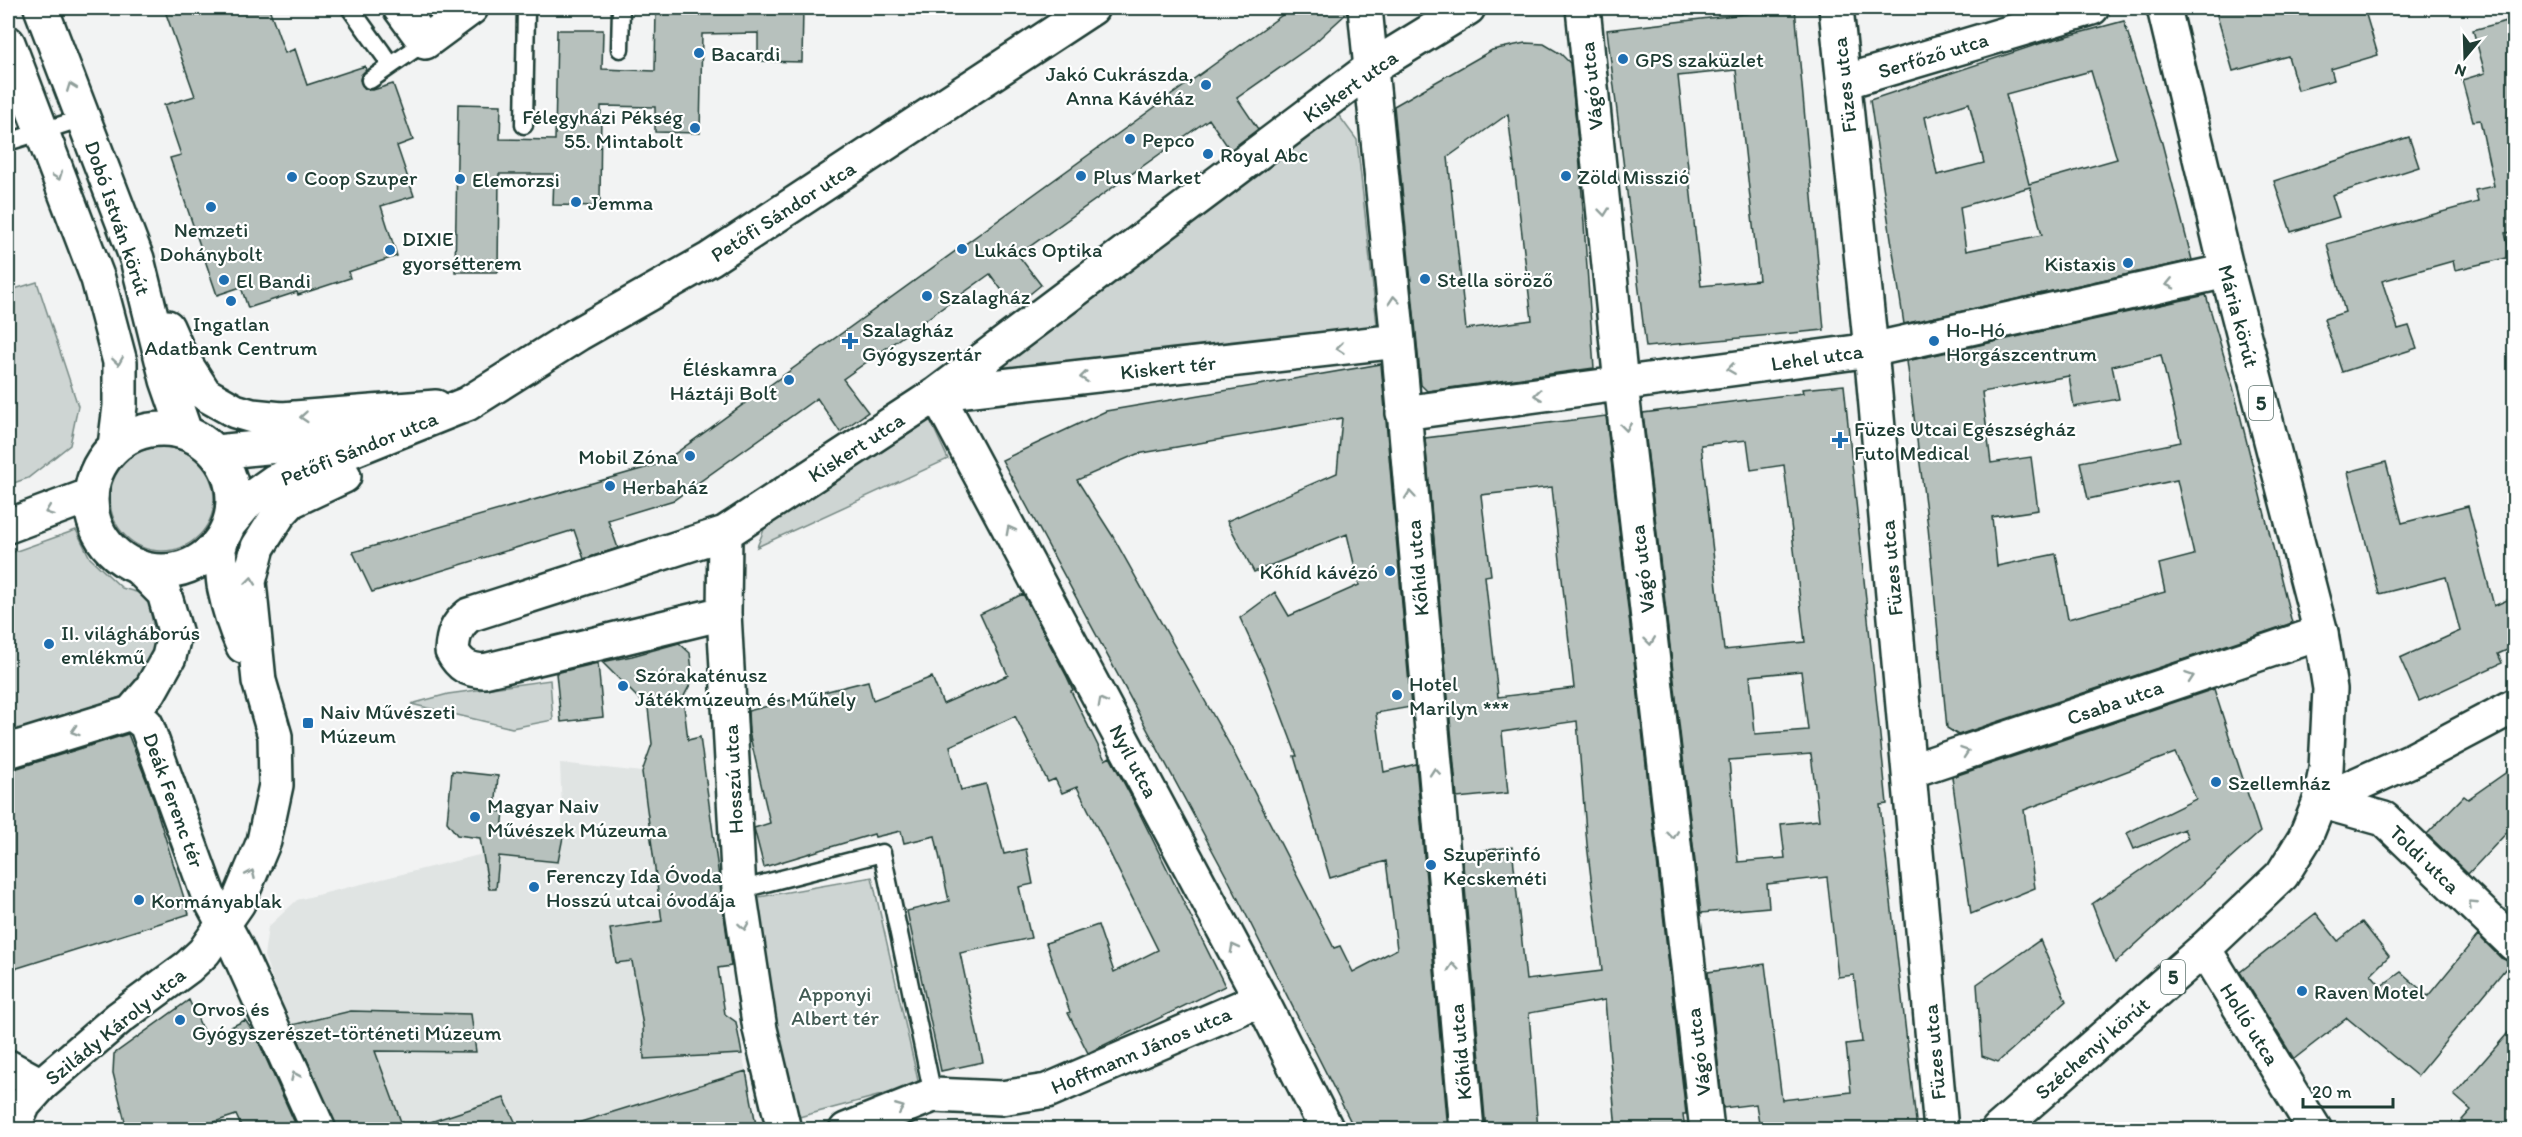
<svg xmlns="http://www.w3.org/2000/svg" width="2522" height="1137" font-family="Itim,sans-serif">
<style>
.built{fill:#e0e4e3}
.green{fill:#ced5d3;stroke:#768984;stroke-width:1.5}
.building{fill:#b7c1bd;stroke:#1f3d34;stroke-width:1.5;fill-rule:evenodd}
.lines{fill:none;stroke-linecap:round;stroke-linejoin:round}
.lane-casing{stroke:#1f3d34;stroke-width:21}
.street-casing{stroke:#1f3d34;stroke-width:38}
.secondary-casing{stroke:#1f3d34;stroke-width:38}
.primary-casing{stroke:#1f3d34;stroke-width:38}
.lane{stroke:#fff;stroke-width:16}
.street{stroke:#fff;stroke-width:33}
.secondary{stroke:#fff;stroke-width:33}
.primary{stroke:#fff;stroke-width:33}
.oneway{stroke:#8f9e9a}
.poi-dot{fill:#1f6fb2;stroke:#fff;stroke-width:2}
.labels{text-anchor:middle;dominant-baseline:central;stroke-width:4.5;stroke-linejoin:round;paint-order:stroke}
.shield{fill:#fff;stroke:#627771;stroke-width:1.5}
.shield-label{font-size:20px;font-weight:bold;fill:#1f3d34}
.poi-label{font-size:21px;fill:#1f3d34;stroke:#fff;text-anchor:start}
.street-label{font-size:21px;fill:#1f3d34;stroke:#fff}
.park-label{font-size:21px;fill:#425b54;stroke:#fff}
</style>
<rect width="100%" height="100%" fill="#f2f3f3"/>
<filter id="ink" filterUnits="userSpaceOnUse"><feTurbulence type="fractalNoise" baseFrequency=".0167" numOctaves="2"/><feDisplacementMap in="SourceGraphic" scale="12" xChannelSelector="R" yChannelSelector="G"/><feConvolveMatrix kernelMatrix="1 2 1 2 8 2 1 2 1" color-interpolation-filters="sRGB"/></filter>
<g filter="url(#ink)">
<path class="built" d="M 700,737 L 731,966 L 718,968 L 725,1014 L 736,1022 L 757,1129 L 338,1129 L 290,1026 L 264,956 L 268,927 L 297,900 L 483,854 L 558,862 L 563,837 L 560,763 L 642,772 L 652,744 Z"/>
<path class="green" d="M 1337,113 L 1357,140 L 1378,334 L 980,375 Z
M 37,282 L 78,406 L 70,445 L 28,478 L 8,485 L 8,291 Z
M 930,420 L 948,459 L 757,547 L 765,527 Z
M110 499a52 52 0 1 1 104 0a52 52 0 1 1-104 0Z
M 76,530 L 90,558 L 122,588 L 147,595 L 157,644 L 139,691 L 8,734 L 8,554 Z
M 550,680 L 553,720 L 512,728 L 411,704 L 448,694 Z
M 872,877 L 919,1085 L 799,1117 L 772,1018 L 753,898 Z"/>
<path class="building" d="M 164,8 L 269,8 L 285,53 L 295,49 L 307,85 L 365,66 L 366,70 L 361,75 L 360,80 L 365,89 L 373,90 L 393,84 L 413,140 L 397,146 L 414,196 L 381,206 L 397,256 L 348,272 L 350,278 L 298,295 L 297,292 L 248,308 L 241,287 L 217,295 L 170,158 L 181,155 L 164,105 L 195,96 Z
M 656,8 L 803,8 L 802,62 L 758,61 L 758,33 L 702,34 L 700,133 L 655,132 L 655,107 L 601,106 L 600,206 L 553,205 L 554,174 L 499,174 L 498,272 L 455,272 L 458,104 L 501,105 L 500,139 L 555,140 L 557,30 L 603,30 L 602,69 L 655,71 Z
M 1292,8 L 1347,8 L 1347,13 L 1311,46 L 1237,98 L 1258,129 L 1230,150 L 1209,119 L 1018,255 L 1041,285 L 1014,307 L 990,274 L 843,379 L 868,412 L 840,432 L 817,398 L 674,500 L 608,520 L 618,548 L 584,559 L 574,530 L 372,592 L 353,552 L 662,463 Z
M 1795,8 L 1824,330 L 1646,347 L 1607,30 ZM 1736,70 L 1759,280 L 1701,286 L 1678,76 Z
M 2230,8 L 2364,8 L 2378,55 L 2331,69 L 2334,80 L 2298,90 L 2288,56 L 2233,71 L 2216,12 Z
M 2514,19 L 2514,232 L 2505,233 L 2511,257 L 2455,270 L 2453,261 L 2382,281 L 2398,329 L 2409,326 L 2417,348 L 2342,372 L 2324,319 L 2345,312 L 2327,244 L 2478,202 L 2475,190 L 2494,186 L 2480,120 L 2473,121 L 2462,80 L 2485,73 L 2473,30 Z
M 2124,21 L 2162,143 L 2192,260 L 1904,324 L 1870,100 L 2045,42 ZM 2091,71 L 2117,159 L 2029,184 L 2006,94 ZM 1969,103 L 1984,163 L 1937,175 L 1925,117 ZM 2030,187 L 2042,235 L 1966,251 L 1960,207 Z
M 1525,43 L 1544,44 L 1561,54 L 1570,63 L 1579,152 L 1594,368 L 1427,391 L 1421,385 L 1394,106 L 1492,50 ZM 1508,114 L 1532,320 L 1466,329 L 1448,157 Z
M 2409,137 L 2419,167 L 2332,195 L 2339,217 L 2291,232 L 2274,181 Z
M 2206,295 L 2233,387 L 2292,623 L 1958,735 L 1947,728 L 1928,527 L 1907,361 ZM 2161,355 L 2181,442 L 2080,462 L 2088,499 L 2177,480 L 2194,555 L 2159,564 L 2165,592 L 2068,619 L 2056,554 L 1997,566 L 1992,517 L 2038,510 L 2031,457 L 1991,463 L 1982,392 L 2069,376 L 2074,407 L 2119,399 L 2112,366 Z
M 1381,364 L 1411,707 L 1376,713 L 1384,772 L 1416,764 L 1448,1130 L 1355,1130 L 1230,883 L 1002,460 L 1106,411 ZM 1342,418 L 1337,473 L 1227,521 L 1254,572 L 1347,534 L 1359,585 L 1289,616 L 1275,592 L 1240,618 L 1266,674 L 1297,756 L 1294,756 L 1330,878 L 1386,861 L 1397,949 L 1353,972 L 1340,946 L 1334,948 L 1232,749 L 1112,535 L 1077,480 L 1137,454 Z
M 1844,385 L 1887,804 L 1880,805 L 1917,1130 L 1760,1130 L 1756,1104 L 1723,1108 L 1708,972 L 1765,964 L 1782,1100 L 1851,1092 L 1846,1044 L 1862,1042 L 1854,975 L 1838,977 L 1827,877 L 1767,884 L 1769,907 L 1701,913 L 1643,413 L 1803,393 L 1802,389 ZM 1747,440 L 1751,470 L 1784,465 L 1805,642 L 1724,650 L 1701,445 ZM 1801,671 L 1808,730 L 1755,734 L 1750,676 ZM 1811,754 L 1819,820 L 1781,824 L 1785,858 L 1738,862 L 1729,760 Z
M 1606,416 L 1686,1114 L 1683,1114 L 1685,1130 L 1616,1130 L 1605,1000 L 1529,1013 L 1538,1130 L 1486,1130 L 1462,853 L 1512,847 L 1526,980 L 1602,971 L 1587,844 L 1577,721 L 1502,732 L 1508,793 L 1457,798 L 1425,438 ZM 1552,487 L 1574,688 L 1498,697 L 1485,576 L 1491,575 L 1481,495 Z
M 2386,462 L 2402,523 L 2468,506 L 2494,606 L 2514,597 L 2514,647 L 2498,654 L 2502,663 L 2419,701 L 2400,658 L 2460,631 L 2446,577 L 2379,594 L 2348,472 Z
M 1023,594 L 1067,677 L 1073,690 L 1071,691 L 1105,760 L 1110,757 L 1134,802 L 1225,986 L 1088,1053 L 1068,1013 L 1070,1012 L 1046,943 L 1098,925 L 1114,972 L 1158,950 L 1077,787 L 1062,793 L 1055,779 L 1048,782 L 1015,716 L 950,746 L 961,790 L 986,784 L 1004,854 L 1026,849 L 1033,884 L 1019,887 L 1031,938 L 960,953 L 983,1062 L 941,1071 L 907,911 L 949,901 L 935,836 L 904,843 L 901,831 L 875,837 L 874,834 L 764,867 L 754,828 L 770,823 L 749,732 L 748,711 L 868,681 L 873,700 L 932,677 L 943,704 L 1008,675 L 980,614 Z
M 679,643 L 690,653 L 693,679 L 683,698 L 688,740 L 700,737 L 731,966 L 718,968 L 725,1014 L 736,1022 L 742,1054 L 644,1059 L 643,1026 L 632,961 L 616,963 L 610,929 L 662,921 L 642,772 L 652,744 L 648,708 L 602,662 L 632,656 Z
M 598,663 L 603,717 L 561,722 L 556,673 Z
M 2214,689 L 2260,832 L 2115,963 L 2092,904 L 2188,838 L 2184,829 L 2134,849 L 2127,833 L 2196,799 L 2175,753 L 2024,810 L 2035,888 L 1971,914 L 1952,777 Z
M 128,734 L 151,792 L 189,914 L 8,971 L 8,771 Z
M 2514,767 L 2514,825 L 2468,874 L 2427,834 L 2464,796 L 2468,799 Z
M 452,771 L 498,776 L 495,811 L 504,812 L 502,830 L 563,837 L 558,862 L 499,856 L 496,889 L 489,889 L 480,838 L 457,835 L 447,822 Z
M 2316,913 L 2338,941 L 2362,922 L 2389,956 L 2371,974 L 2381,986 L 2401,972 L 2428,996 L 2478,935 L 2501,958 L 2511,962 L 2417,1076 L 2347,1018 L 2294,1059 L 2240,972 Z
M 2040,940 L 2066,1001 L 1998,1062 L 1982,1056 L 1977,984 Z
M 189,1000 L 207,1039 L 245,1020 L 255,1034 L 298,1130 L 243,1130 L 236,1115 L 190,1130 L 127,1130 L 113,1073 L 114,1054 Z
M 351,1011 L 471,1014 L 476,1052 L 375,1051 L 404,1130 L 337,1130 L 292,1025 Z
M 2514,1026 L 2514,1120 L 2506,1130 L 2453,1130 L 2471,1110 L 2454,1095 Z
M 746,1071 L 757,1130 L 575,1130 L 574,1124 Z
M 504,1098 L 519,1130 L 422,1130 L 421,1125 Z"/>
<g class="lines">
<g class="lane-casing">
<path id="lane" d="M 350,8 L 386,58
M 620,49 L 621,8
M 370,80 L 425,42
M 524,125 L 526,8
M 8,142 L 83,118
M 739,890 L 882,853 L 933,1095"/>
</g>
<g class="street-casing">
<path id="street" d="M 400,8 L 425,42 L 471,8
M 1365,8 L 1398,341 L 1467,1130
M 1583,8 L 1621,384 L 1707,1130
M 1836,8 L 1871,350 L 1941,1130
M 1844,82 L 2092,8
M 939,393 L 1398,341
M 937,394 L 1261,999 L 1327,1130
M 1403,413 L 1871,350 L 2227,271
M 8,526 L 91,495
M 725,533 L 724,613 L 739,890 L 760,1029 L 784,1130
M 724,613 L 484,671 C 468,670 460,666 452,651 C 453,635 456,625 469,615 L 725,533 L 937,394 L 1372,67 L 1468,8
M 131,713 L 146,724 L 208,895 L 236,947 L 319,1130
M 8,751 L 131,713 L 150,691 L 169,657 L 175,631 L 164,593 L 137,566
M 1910,771 L 2321,633
M 2320,801 L 2384,819 L 2514,944
M 2320,801 L 2414,759 L 2514,706
M 2204,949 L 2315,1130
M 8,1067 L 41,1085
M 846,1130 L 933,1095 L 1001,1098 L 1047,1091 L 1261,999"/>
</g>
<g class="secondary-casing">
<path id="secondary" d="M 41,8 L 137,259 L 167,380 L 185,432
M 8,43 L 98,279 L 120,362 L 120,406 L 115,446
M 167,327 L 179,354 L 205,394 L 235,411 L 252,416 L 282,419 L 436,407
M91 500a71 71 0 1 1 142 0a71 71 0 1 1-142 0Z
M 216,452 L 288,445 L 357,429
M 230,523 L 251,498 L 275,481 L 467,404 L 578,334 L 710,259 L 1092,8
M 222,539 L 218,552 C 224,563 222,578 225,590 C 229,610 235,628 243,646
M 12,1130 L 24,1104 L 41,1085 L 119,1018 L 188,967 L 204,952 L 238,903 L 264,841 L 276,785 L 275,736 L 259,681 L 249,582 L 258,547 L 279,514 L 291,501 L 344,476"/>
</g>
<g class="primary-casing">
<path id="primary" d="M 1998,1130 L 2204,949 L 2282,875 L 2305,838 L 2320,801 L 2326,769 L 2330,689 L 2321,633 L 2227,271 L 2164,8"/>
</g>
<use href="#lane" class="lane"/>
<use href="#street" class="street"/>
<use href="#secondary" class="secondary"/>
<use href="#primary" class="primary"/>
</g>
<defs><path id="oneway-chevron" d="M-2-3.5L2.5 0L-2 3.5" fill="none" stroke-width="1.6" stroke-linecap="round" stroke-linejoin="round" transform="scale(1.5)"/></defs>
<g class="oneway">
<use href="#oneway-chevron" transform="translate(71 87) rotate(-111)"/>
<use href="#oneway-chevron" transform="translate(58 176) rotate(69)"/>
<use href="#oneway-chevron" transform="translate(1604 212) rotate(84)"/>
<use href="#oneway-chevron" transform="translate(2170 284) rotate(167)"/>
<use href="#oneway-chevron" transform="translate(1394 300) rotate(-95)"/>
<use href="#oneway-chevron" transform="translate(1340 348) rotate(174)"/>
<use href="#oneway-chevron" transform="translate(118 361) rotate(81)"/>
<use href="#oneway-chevron" transform="translate(1731 369) rotate(172)"/>
<use href="#oneway-chevron" transform="translate(1084 377) rotate(174)"/>
<use href="#oneway-chevron" transform="translate(1538 395) rotate(173)"/>
<use href="#oneway-chevron" transform="translate(304 417) rotate(176)"/>
<use href="#oneway-chevron" transform="translate(1626 427) rotate(83)"/>
<use href="#oneway-chevron" transform="translate(1410 495) rotate(-95)"/>
<use href="#oneway-chevron" transform="translate(49 511) rotate(159)"/>
<use href="#oneway-chevron" transform="translate(1010 530) rotate(-118)"/>
<use href="#oneway-chevron" transform="translate(251 581) rotate(-84)"/>
<use href="#oneway-chevron" transform="translate(1650 641) rotate(83)"/>
<use href="#oneway-chevron" transform="translate(2190 677) rotate(-19)"/>
<use href="#oneway-chevron" transform="translate(1102 702) rotate(-118)"/>
<use href="#oneway-chevron" transform="translate(75 731) rotate(162)"/>
<use href="#oneway-chevron" transform="translate(1965 752) rotate(-19)"/>
<use href="#oneway-chevron" transform="translate(1435 772) rotate(-95)"/>
<use href="#oneway-chevron" transform="translate(1673 835) rotate(83)"/>
<use href="#oneway-chevron" transform="translate(251 874) rotate(-66)"/>
<use href="#oneway-chevron" transform="translate(2472 904) rotate(-136)"/>
<use href="#oneway-chevron" transform="translate(744 926) rotate(81)"/>
<use href="#oneway-chevron" transform="translate(1234 948) rotate(-118)"/>
<use href="#oneway-chevron" transform="translate(1453 967) rotate(-95)"/>
<use href="#oneway-chevron" transform="translate(295 1076) rotate(-114)"/>
<use href="#oneway-chevron" transform="translate(900 1108) rotate(-22)"/>
</g>
</g>
<g class="poi-dot">
<circle cx="699" cy="53" r="6"/>
<circle cx="1623" cy="59" r="6"/>
<circle cx="1206" cy="85" r="6"/>
<circle cx="695" cy="128" r="6"/>
<circle cx="1130" cy="139" r="6"/>
<circle cx="1208" cy="154" r="6"/>
<circle cx="1081" cy="176" r="6"/>
<circle cx="1566" cy="176" r="6"/>
<circle cx="292" cy="177" r="6"/>
<circle cx="460" cy="179" r="6"/>
<circle cx="576" cy="202" r="6"/>
<circle cx="211" cy="207" r="6"/>
<circle cx="962" cy="249" r="6"/>
<circle cx="390" cy="250" r="6"/>
<circle cx="2128" cy="263" r="6"/>
<circle cx="1425" cy="279" r="6"/>
<circle cx="224" cy="280" r="6"/>
<circle cx="927" cy="296" r="6"/>
<circle cx="231" cy="301" r="6"/>
<path d="M847 332h6v6h6v6h-6v6h-6v-6h-6v-6h6z"/>
<circle cx="1934" cy="341" r="6"/>
<circle cx="789" cy="380" r="6"/>
<path d="M1837 431h6v6h6v6h-6v6h-6v-6h-6v-6h6z"/>
<circle cx="690" cy="456" r="6"/>
<circle cx="610" cy="486" r="6"/>
<circle cx="1390" cy="571" r="6"/>
<circle cx="49" cy="644" r="6"/>
<circle cx="623" cy="686" r="6"/>
<circle cx="1397" cy="695" r="6"/>
<rect x="302" y="717" width="12" height="12" rx="3"/>
<circle cx="2216" cy="782" r="6"/>
<circle cx="475" cy="817" r="6"/>
<circle cx="1431" cy="865" r="6"/>
<circle cx="534" cy="887" r="6"/>
<circle cx="139" cy="900" r="6"/>
<circle cx="2302" cy="991" r="6"/>
<circle cx="180" cy="1020" r="6"/>
</g>
<g class="labels">
<g class="shield">
<rect x="2249" y="386" width="24" height="34" rx="4.5"/>
<rect x="2161" y="960" width="24" height="34" rx="4.5"/>
</g>
<g class="shield-label">
<text x="2261" y="403">5</text>
<text x="2173" y="977">5</text>
</g>
<g class="poi-label">
<text x="711" y="53">Bacardi</text>
<text x="1635" y="59">GPS szaküzlet</text>
<text x="1194" y="73" text-anchor="end">Jakó Cukrászda,<tspan x="1194" dy="24">Anna Kávéház</tspan></text>
<text x="683" y="116" text-anchor="end">Félegyházi Pékség<tspan x="683" dy="24">55. Mintabolt</tspan></text>
<text x="1142" y="139">Pepco</text>
<text x="1220" y="154">Royal Abc</text>
<text x="1093" y="176">Plus Market</text>
<text x="1578" y="176">Zöld Misszió</text>
<text x="304" y="177">Coop Szuper</text>
<text x="472" y="179">Elemorzsi</text>
<text x="588" y="202">Jemma</text>
<text x="211" y="229" text-anchor="middle">Nemzeti<tspan x="211" dy="24">Dohánybolt</tspan></text>
<text x="402" y="238">DIXIE<tspan x="402" dy="24">gyorsétterem</tspan></text>
<text x="974" y="249">Lukács Optika</text>
<text x="2116" y="263" text-anchor="end">Kistaxis</text>
<text x="1437" y="279">Stella söröző</text>
<text x="236" y="280">El Bandi</text>
<text x="939" y="296">Szalagház</text>
<text x="231" y="323" text-anchor="middle">Ingatlan<tspan x="231" dy="24">Adatbank Centrum</tspan></text>
<text x="862" y="329">Szalagház<tspan x="862" dy="24">Gyógyszertár</tspan></text>
<text x="1946" y="329">Ho-Hó<tspan x="1946" dy="24">Horgászcentrum</tspan></text>
<text x="777" y="368" text-anchor="end">Éléskamra<tspan x="777" dy="24">Háztáji Bolt</tspan></text>
<text x="1854" y="428">Füzes Utcai Egészségház<tspan x="1854" dy="24">Futo Medical</tspan></text>
<text x="678" y="456" text-anchor="end">Mobil Zóna</text>
<text x="622" y="486">Herbaház</text>
<text x="1378" y="571" text-anchor="end">Kőhíd kávézó</text>
<text x="61" y="632">II. világháborús<tspan x="61" dy="24">emlékmű</tspan></text>
<text x="635" y="674">Szórakaténusz<tspan x="635" dy="24">Játékmúzeum és Műhely</tspan></text>
<text x="1409" y="683">Hotel<tspan x="1409" dy="24">Marilyn ***</tspan></text>
<text x="320" y="711">Naiv Művészeti<tspan x="320" dy="24">Múzeum</tspan></text>
<text x="2228" y="782">Szellemház</text>
<text x="487" y="805">Magyar Naiv<tspan x="487" dy="24">Művészek Múzeuma</tspan></text>
<text x="1443" y="853">Szuperinfó<tspan x="1443" dy="24">Kecskeméti</tspan></text>
<text x="546" y="875">Ferenczy Ida Óvoda<tspan x="546" dy="24">Hosszú utcai óvodája</tspan></text>
<text x="151" y="900">Kormányablak</text>
<text x="2314" y="991">Raven Motel</text>
<text x="192" y="1008">Orvos és<tspan x="192" dy="24">Gyógyszerészet-történeti Múzeum</tspan></text>
</g>
<g class="street-label">
<text transform="translate(1933 55) rotate(-17)">Serfőző utca</text>
<text transform="translate(1844 85) rotate(-96)">Füzes utca</text>
<text transform="translate(1350 86) rotate(-35)">Kiskert utca</text>
<text transform="translate(1591 86) rotate(-96)">Vágó utca</text>
<text transform="translate(783 211) rotate(-33)">Petőfi Sándor utca</text>
<text transform="translate(118 218) rotate(71)">Dobó István körút</text>
<text transform="translate(2239 316) rotate(75)">Mária körút</text>
<text transform="translate(1817 357) rotate(-8)">Lehel utca</text>
<text transform="translate(1168 367) rotate(-6)">Kiskert tér</text>
<text transform="translate(856 447) rotate(-33)">Kiskert utca</text>
<text transform="translate(359 448) rotate(-22)">Petőfi Sándor utca</text>
<text transform="translate(1417 568) rotate(-95)">Kőhíd utca</text>
<text transform="translate(1891 568) rotate(-95)">Füzes utca</text>
<text transform="translate(1642 569) rotate(-97)">Vágó utca</text>
<text transform="translate(2115 702) rotate(-19)">Csaba utca</text>
<text transform="translate(1134 761) rotate(62)">Nyíl utca</text>
<text transform="translate(733 779) rotate(-93)">Hosszú utca</text>
<text transform="translate(174 800) rotate(70)">Deák Ferenc tér</text>
<text transform="translate(2425 859) rotate(44)">Toldi utca</text>
<text transform="translate(2250 1024) rotate(58)">Holló utca</text>
<text transform="translate(115 1026) rotate(-39)">Szilády Károly utca</text>
<text transform="translate(2092 1048) rotate(-41)">Széchenyi körút</text>
<text transform="translate(1141 1050) rotate(-23)">Hoffmann János utca</text>
<text transform="translate(1460 1052) rotate(-95)">Kőhíd utca</text>
<text transform="translate(1698 1052) rotate(-97)">Vágó utca</text>
<text transform="translate(1934 1052) rotate(-95)">Füzes utca</text>
</g>
<g class="park-label">
<text x="835" y="993">Apponyi<tspan x="835" dy="24">Albert tér</tspan></text>
</g>
</g>
<rect width="2522" height="1137" fill="none" stroke="#fff" stroke-width="30"/>
<rect x="15" y="15" width="2492" height="1107" fill="none" stroke="#1f3d34" stroke-width="2" filter="url(#ink)"/>
<g transform="translate(2465 57) rotate(199)" stroke="#ffffff" stroke-width="4.5" paint-order="stroke">
<path d="M0-4.5L10 22L0 15L-10 22Z" fill="#1f3d34"/>
<text y="-9" font-size="16" font-weight="bold" text-anchor="middle" fill="#1f3d34">N</text>
</g>
<path d="M2303 1098v9h90v-9" fill="none" stroke="#1f3d34" stroke-width="3"/>
<text x="2312" y="1098" font-size="18" fill="#1f3d34" stroke="#ffffff" stroke-width="4.5" paint-order="stroke">20 m</text>
</svg>
